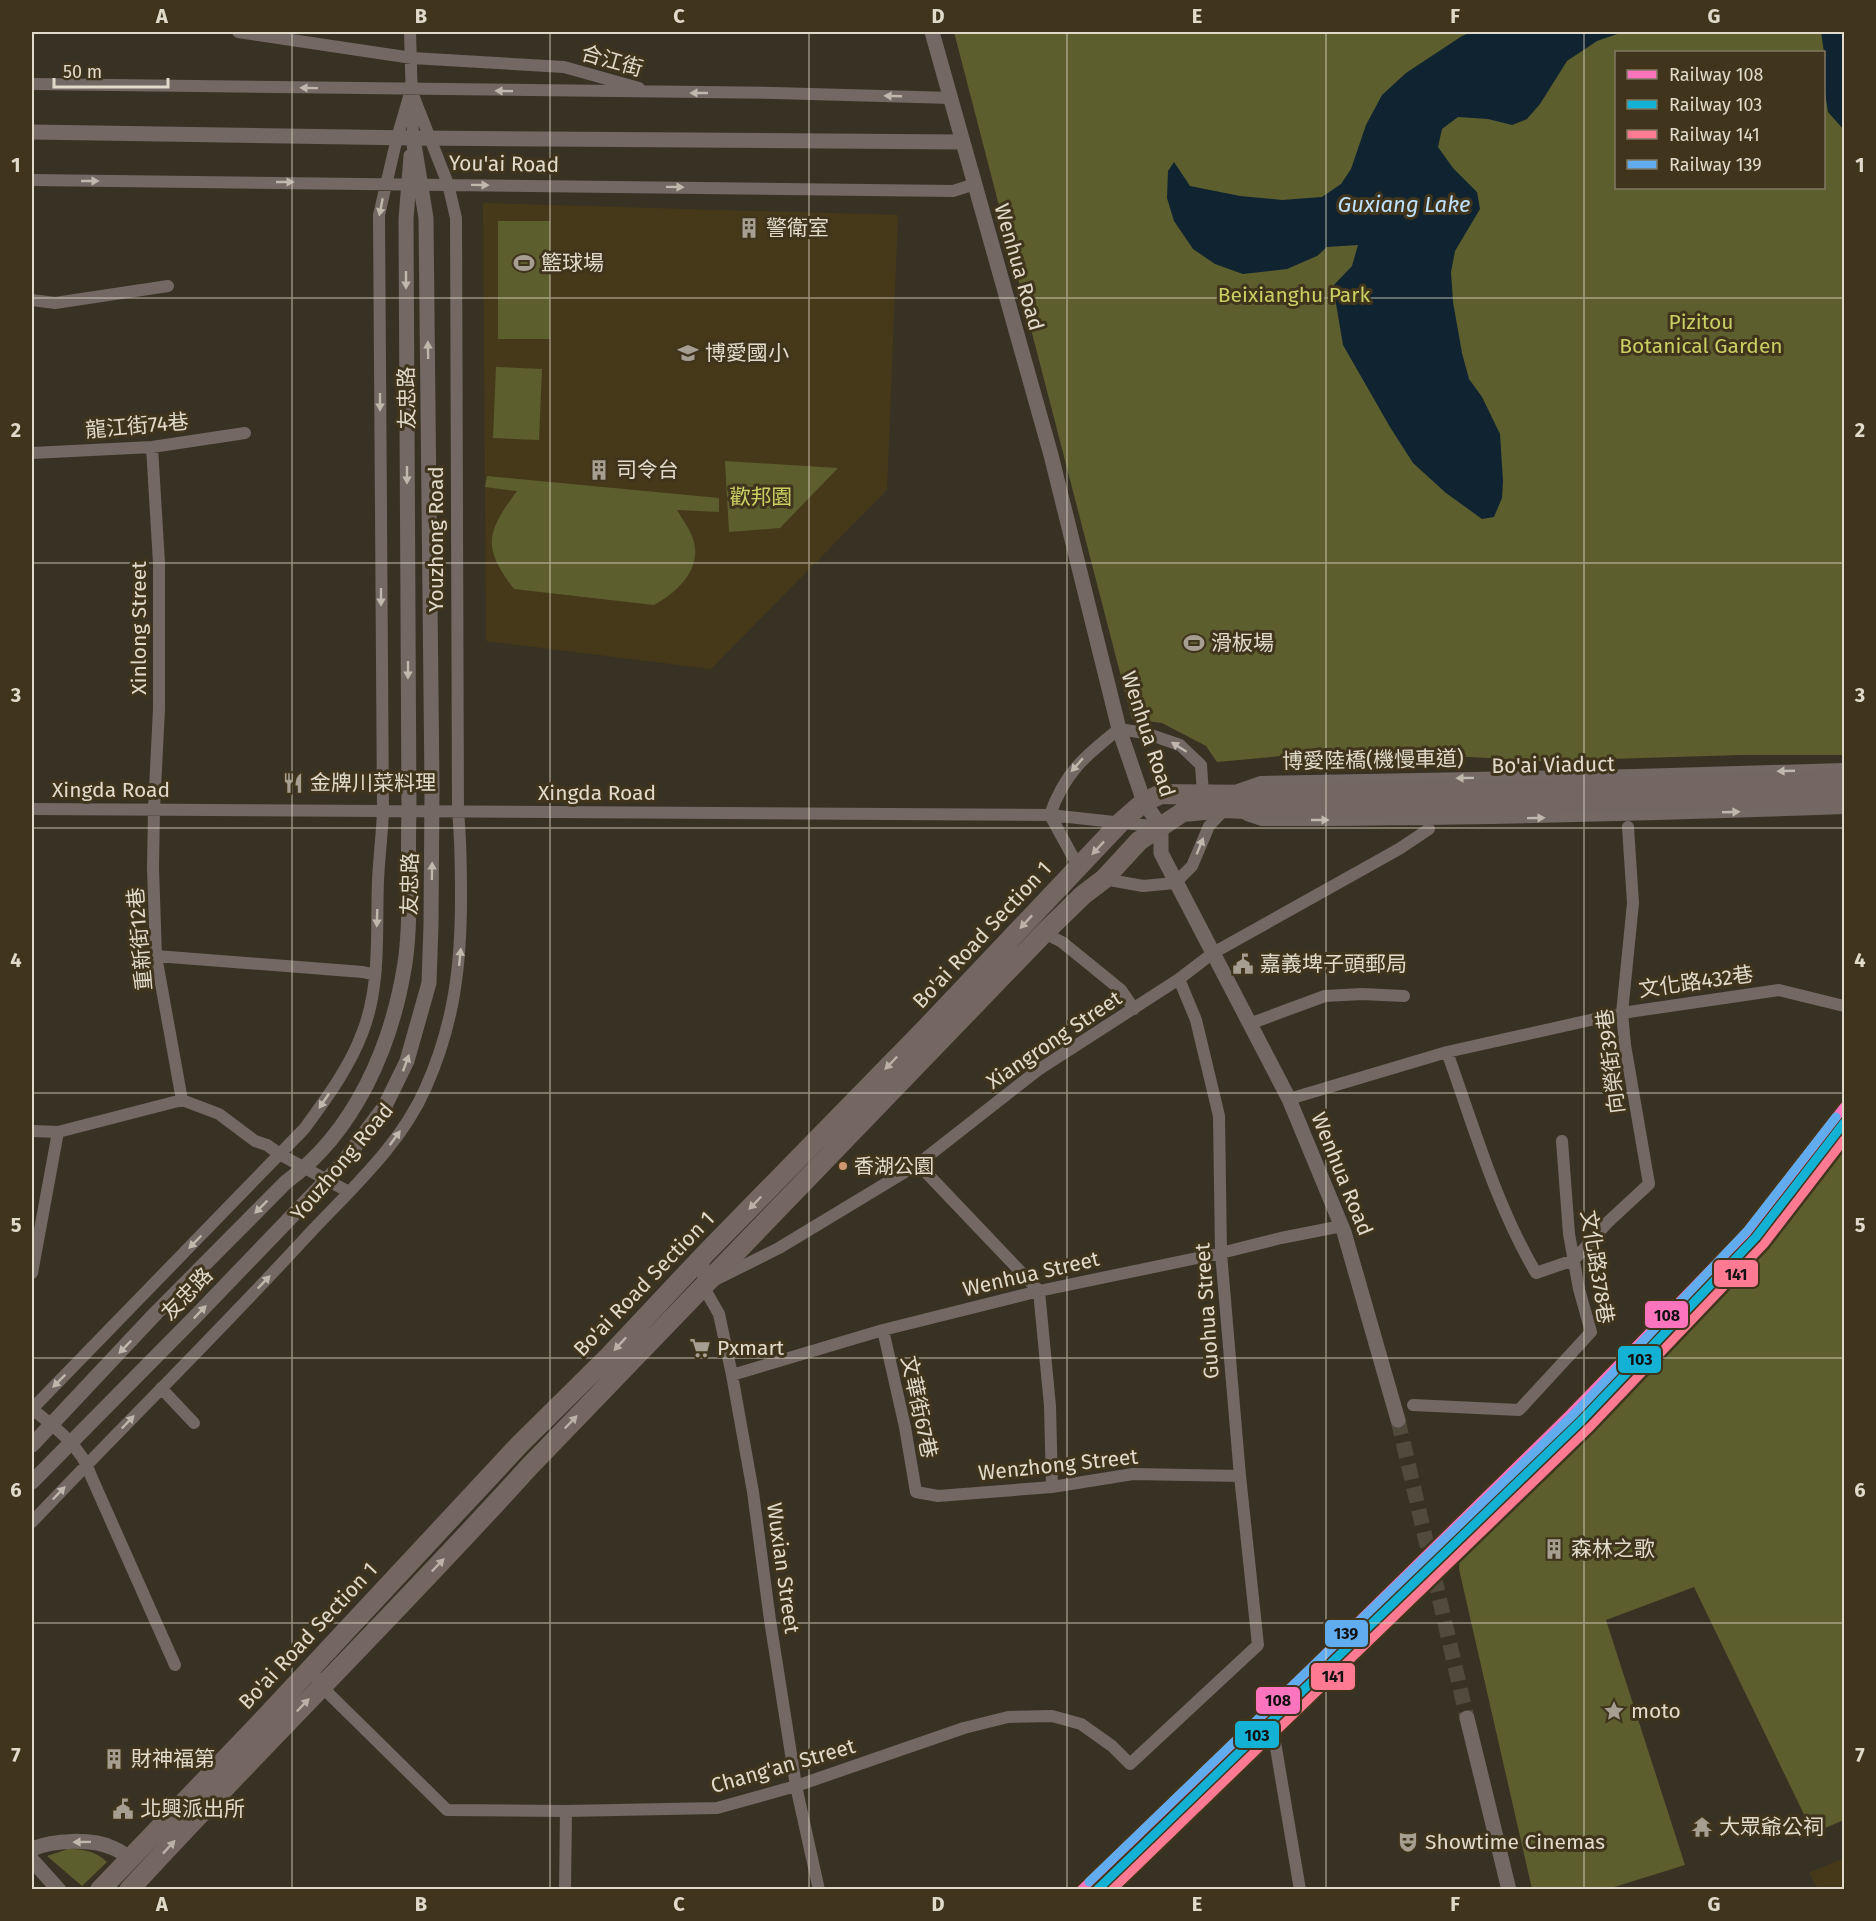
<svg xmlns="http://www.w3.org/2000/svg" width="1876" height="1921" font-family="'Fira Sans','Noto Sans TC',sans-serif">
<style>
.built{fill:#46391a}
.green{fill:#5c5e2e;fill-rule:evenodd}
.water{fill:#0f2331}
.lines{fill:none;stroke-linecap:round;stroke-linejoin:round}
.tertiary-tunnel{stroke:#514b3d;stroke-width:15;stroke-dasharray:15 8;stroke-linecap:butt}
.minor{stroke:#736864;stroke-width:12}
.tertiary{stroke:#736864;stroke-width:15}
.primary{stroke:#746660;stroke-width:20}
.rail-1-casing{stroke:#40351c;stroke-width:14}
.rail-2-casing{stroke:#40351c;stroke-width:14}
.rail-3-casing{stroke:#40351c;stroke-width:14}
.rail-4-casing{stroke:#40351c;stroke-width:14}
.rail-1{stroke:#fc73be;stroke-width:9}
.rail-2{stroke:#13b2d5;stroke-width:9}
.rail-3{stroke:#fe7a93;stroke-width:9}
.rail-4{stroke:#60acee;stroke-width:9}
.oneway{fill:#c0b8ac}
.oneway2{fill:#bbb1a6}
.grid{fill:none;stroke:#e1dacb;stroke-width:1.5;stroke-opacity:0.55}
.bus-dot{fill:#cd976f;stroke:#40351c;stroke-width:2}
.labels{text-anchor:middle;dominant-baseline:central;stroke-width:6;stroke-linejoin:round;paint-order:stroke}
.bus-label{font-size:20px;fill:#e1dacb;stroke:#40351c;text-anchor:start}
.street-label{font-size:21px;fill:#e1dacb;stroke:#40351c}
.poi-label{font-size:21px;fill:#e1dacb;stroke:#40351c;text-anchor:start}
.park-label{font-size:21px;fill:#c9d063;stroke:#40351c}
.water-label{font-size:22px;font-style:italic;fill:#bde1fc;stroke:#40351c}
.line-badge{stroke:#40351c;stroke-width:2}
.pale-badge-label{font-size:16px;text-anchor:middle;font-weight:bold;fill:#111}
.neatline{fill:none;stroke:#e1dacb;stroke-width:2}
.grid-label{font-size:20px;text-anchor:middle;font-weight:bold;fill:#e1dacb}
</style>
<rect width="100%" height="100%" fill="#383224"/>
<path class="built" d="M 483,203 L 898,215 L 887,490 L 711,669 L 486,641 Z
M 1844,1858 L 1844,1889 L 1818,1889 L 1809,1873 Z"/>
<path class="green" d="M 954,32 L 1844,32 L 1844,755 L 1741,755 L 1507,762 L 1506,759 L 1451,756 L 1303,754 L 1217,762 L 1206,746 L 1162,723 L 1132,719 ZM 1616,52 L 1824,52 L 1824,188 L 1616,188 Z
M 498,221 L 550,221 L 550,339 L 498,339 Z
M 496,367 L 542,369 L 539,440 L 493,438 Z
M 725,461 L 838,468 L 780,528 L 729,532 Z
M 487,476 L 719,498 L 719,512 L 677,510 C 682,519 690,529 693,539 C 703,568 678,592 654,605 L 514,589 C 482,547 486,533 517,491 L 485,487 Z
M 1844,1143 L 1844,1820 L 1813,1833 L 1694,1587 L 1606,1620 L 1685,1865 L 1608,1889 L 1532,1889 L 1459,1569 L 1460,1552 L 1725,1289 L 1808,1195 Z
M 68,1849 C 84,1849 95,1851 107,1862 L 82,1886 L 47,1856 Z"/>
<path class="water" d="M 1472,32 L 1623,32 L 1597,41 L 1567,61 L 1540,104 L 1527,119 L 1512,125 L 1488,119 L 1458,117 L 1442,129 L 1438,147 L 1453,168 L 1477,192 L 1480,209 L 1455,251 L 1451,272 L 1453,302 L 1462,353 L 1469,379 L 1482,397 L 1500,434 L 1503,481 L 1502,498 L 1494,517 L 1482,519 L 1446,493 L 1413,463 L 1390,427 L 1343,345 L 1333,286 L 1352,266 L 1358,245 L 1327,247 L 1317,256 L 1287,269 L 1243,274 L 1215,264 L 1193,249 L 1174,221 L 1167,198 L 1168,171 L 1174,162 L 1190,186 L 1240,196 L 1282,200 L 1322,197 L 1341,184 L 1351,169 L 1366,125 L 1382,95 L 1406,73 L 1462,36 Z
M 1821,32 L 1844,32 L 1844,130 L 1828,112 L 1824,86 L 1824,52 Z"/>
<g class="lines">
<path class="tertiary-tunnel" d="M 1398,1420 L 1467,1718"/>
<path class="minor" d="M 238,32 L 412,58 L 564,67 L 639,88
M 410,32 L 413,138
M 32,84 L 775,93 L 952,98
M 32,180 L 953,191 L 975,184
M 32,300 L 55,303 L 168,286
M 152,447 L 159,563 L 159,709 L 154,809 L 153,868 L 156,956 L 182,1100
M 32,453 L 152,447 L 245,433
M 1238,790 L 1261,782 L 1635,775 L 1844,769
M 32,809 L 1050,815 L 1160,827
M 1247,815 L 1262,820 C 1456,820 1650,815 1844,808
M 1079,868 L 1050,815 C 1064,773 1086,755 1119,729 L 1145,733 L 1180,745 L 1201,765 L 1203,794
M 1104,879 L 1143,886 L 1175,883 L 1192,866 L 1209,826 L 1225,809
M 1044,933 L 1062,942 L 1121,990 L 1134,1009
M 156,956 L 363,972 L 375,975
M 1249,1024 L 1325,996 L 1362,994 L 1404,996
M 1447,1052 C 1474,1127 1496,1205 1536,1273 L 1574,1260 L 1608,1222 L 1649,1184 L 1625,1045 L 1622,1013 L 1633,903 L 1628,827
M 1289,1099 L 1447,1052 L 1622,1013 L 1779,990 L 1844,1006
M 32,1131 L 58,1132 L 182,1100 L 219,1114 L 255,1141 L 267,1145 L 281,1155 L 349,1192
M 918,1164 L 1039,1291 L 1050,1406 L 1052,1487
M 704,1255 L 703,1286 L 719,1314 L 732,1375 L 753,1492 L 770,1620 L 796,1786 L 819,1890
M 32,1273 L 58,1132
M 715,1280 L 779,1248 L 918,1164 L 1038,1070 L 1179,979 L 1213,953 L 1399,849 L 1429,829
M 883,1330 L 905,1427 L 916,1492 L 938,1496 L 1052,1487 L 1133,1474 L 1240,1476
M 732,1375 L 883,1330 L 1039,1291 L 1221,1253 L 1281,1238 L 1342,1226
M 161,1388 L 194,1423
M 1413,1405 L 1519,1410 L 1591,1332 L 1579,1289 L 1569,1234 L 1562,1141
M 32,1409 L 304,1129 C 326,1099 350,1067 363,1031 C 381,984 376,931 378,881 C 379,858 382,835 383,812 L 379,215 L 397,138 L 411,90
M 32,1409 C 54,1426 83,1448 91,1476 L 175,1665
M 32,1522 C 123,1426 218,1333 308,1235 C 350,1190 401,1145 426,1087 C 454,1024 461,966 461,898 C 461,869 461,841 458,812 L 456,218 L 448,184 L 411,90
M 311,1667 L 321,1686 L 447,1810 L 566,1811 L 717,1808 L 796,1786 L 964,1728 L 1008,1717 L 1052,1716 L 1081,1724 L 1112,1746 L 1130,1764 L 1258,1645 L 1240,1476 L 1221,1253 L 1219,1116 L 1196,1020 L 1179,979
M 1274,1736 L 1300,1890
M 565,1890 L 566,1811"/>
<path class="tertiary" d="M 932,32 L 1051,455 L 1119,729 L 1144,802 L 1161,827 L 1161,853 L 1289,1099 L 1344,1232 L 1398,1420
M 32,132 L 413,138 L 962,142
M 32,1445 L 156,1313 L 286,1182 C 355,1132 392,1046 405,963 C 412,916 407,861 409,813 L 406,219 L 411,156
M 32,1482 L 195,1317 L 342,1164 L 385,1106 L 407,1061 L 429,983 L 431,925 L 432,788 L 426,218 L 413,138
M 1467,1718 L 1509,1890
M 32,1849 C 54,1840 91,1838 113,1848 C 119,1850 125,1855 130,1858
M 32,1860 L 59,1890"/>
<path class="primary" d="M 100,1890 L 260,1723 L 520,1444 L 609,1356 L 704,1255 L 927,1027 L 1121,822 L 1144,802 L 1161,794 L 1262,795 L 1627,787 L 1844,780
M 129,1890 C 260,1747 399,1611 529,1467 L 1044,933 L 1083,895 L 1104,879 L 1139,841 L 1183,812 L 1226,808 L 1262,810 L 1844,797"/>
<g class="rail-1-casing">
<path id="rail-1" d="M 1081,1890 L 1271,1707 L 1570,1414 L 1747,1232 L 1844,1107"/>
</g>
<g class="rail-2-casing">
<path id="rail-2" d="M 1097,1890 L 1582,1420 L 1756,1237 L 1844,1123"/>
</g>
<g class="rail-3-casing">
<path id="rail-3" d="M 1112,1890 L 1590,1427 L 1764,1244 L 1844,1140"/>
</g>
<g class="rail-4-casing">
<path id="rail-4" d="M 1089,1882 L 1575,1413 L 1748,1230 L 1836,1117"/>
</g>
<use href="#rail-1" class="rail-1"/>
<use href="#rail-2" class="rail-2"/>
<use href="#rail-3" class="rail-3"/>
<use href="#rail-4" class="rail-4"/>
</g>
<defs><path id="oneway-solid" d="M-6-.8H1V-3.2L6.5 0L1 3.2V.8H-6Z" transform="scale(1.5)"/></defs>
<g class="oneway">
<use href="#oneway-solid" transform="translate(309 88) rotate(-179)"/>
<use href="#oneway-solid" transform="translate(504 91) rotate(-179)"/>
<use href="#oneway-solid" transform="translate(699 93) rotate(180)"/>
<use href="#oneway-solid" transform="translate(893 96) rotate(-178)"/>
<use href="#oneway-solid" transform="translate(90 181)"/>
<use href="#oneway-solid" transform="translate(285 182)"/>
<use href="#oneway-solid" transform="translate(480 185) rotate(1)"/>
<use href="#oneway-solid" transform="translate(675 187) rotate(1)"/>
<use href="#oneway-solid" transform="translate(381 207) rotate(101)"/>
<use href="#oneway-solid" transform="translate(406 280) rotate(90)"/>
<use href="#oneway-solid" transform="translate(428 350) rotate(-91)"/>
<use href="#oneway-solid" transform="translate(380 402) rotate(90)"/>
<use href="#oneway-solid" transform="translate(407 475) rotate(90)"/>
<use href="#oneway-solid" transform="translate(381 597) rotate(90)"/>
<use href="#oneway-solid" transform="translate(408 670) rotate(90)"/>
<use href="#oneway-solid" transform="translate(1179 747) rotate(-148)"/>
<use href="#oneway-solid" transform="translate(1077 765) rotate(131)"/>
<use href="#oneway-solid" transform="translate(1786 771) rotate(178)"/>
<use href="#oneway-solid" transform="translate(1465 778) rotate(179)"/>
<use href="#oneway-solid" transform="translate(1731 812) rotate(-2)"/>
<use href="#oneway-solid" transform="translate(1536 818) rotate(-1)"/>
<use href="#oneway-solid" transform="translate(1320 820)"/>
<use href="#oneway-solid" transform="translate(1200 846) rotate(-68)"/>
<use href="#oneway-solid" transform="translate(432 871) rotate(-89)"/>
<use href="#oneway-solid" transform="translate(377 918) rotate(92)"/>
<use href="#oneway-solid" transform="translate(460 957) rotate(-84)"/>
<use href="#oneway-solid" transform="translate(406 1063) rotate(-70)"/>
<use href="#oneway-solid" transform="translate(324 1101) rotate(124)"/>
<use href="#oneway-solid" transform="translate(395 1138) rotate(-54)"/>
<use href="#oneway-solid" transform="translate(261 1207) rotate(135)"/>
<use href="#oneway-solid" transform="translate(195 1242) rotate(135)"/>
<use href="#oneway-solid" transform="translate(264 1282) rotate(-46)"/>
<use href="#oneway-solid" transform="translate(200 1312) rotate(-46)"/>
<use href="#oneway-solid" transform="translate(125 1347) rotate(134)"/>
<use href="#oneway-solid" transform="translate(59 1381) rotate(135)"/>
<use href="#oneway-solid" transform="translate(128 1422) rotate(-46)"/>
<use href="#oneway-solid" transform="translate(59 1493) rotate(-46)"/>
<use href="#oneway-solid" transform="translate(82 1842) rotate(179)"/>
</g>
<g class="oneway2">
<use href="#oneway-solid" transform="translate(1098 848) rotate(133)"/>
<use href="#oneway-solid" transform="translate(1026 922) rotate(133)"/>
<use href="#oneway-solid" transform="translate(891 1063) rotate(134)"/>
<use href="#oneway-solid" transform="translate(755 1203) rotate(134)"/>
<use href="#oneway-solid" transform="translate(620 1344) rotate(133)"/>
<use href="#oneway-solid" transform="translate(571 1422) rotate(-46)"/>
<use href="#oneway-solid" transform="translate(438 1565) rotate(-46)"/>
<use href="#oneway-solid" transform="translate(303 1705) rotate(-46)"/>
<use href="#oneway-solid" transform="translate(169 1847) rotate(-47)"/>
</g>
<path class="grid" d="M 292,32 L 292,1890M 550,32 L 550,1890M 809,32 L 809,1890M 1067,32 L 1067,1890M 1326,32 L 1326,1890M 1584,32 L 1584,1890M 32,298 L 1844,298M 32,563 L 1844,563M 32,828 L 1844,828M 32,1093 L 1844,1093M 32,1358 L 1844,1358M 32,1623 L 1844,1623"/>
<defs>
<g id="building-bare" transform="scale(1.62)"><path d="M-4-6H4V6H1V3H-1V6H-4ZM-2.5-4.3h1.7v1.8h-1.7ZM.8-4.3h1.7v1.8H.8ZM-2.5-1h1.7V.8h-1.7ZM.8-1h1.7V.8H.8Z" fill="#a69f91" stroke="#40351c" stroke-width="2.5" paint-order="stroke"/></g>
<g id="stadium-bare" transform="scale(1.62)"><path d="M0-5a6.5 5 0 1 0 0 10a6.5 5 0 1 0 0-10ZM-3.5-1.8h7v3.6h-7Z" fill="#a69f91" stroke="#40351c" stroke-width="2.5" paint-order="stroke"/></g>
<g id="school-bare" transform="scale(1.62)"><path d="M0-5L7-2L0 1L-7-2ZM-4 1L0 2.5L4 1V4Q0 6-4 4Z" fill="#a69f91" stroke="#40351c" stroke-width="2.5" paint-order="stroke"/></g>
<g id="restaurant-bare" transform="scale(1.62)"><path d="M-5-6h1v4h1v-4h1v4h1v-4h1v5L-1.5 .5V6h-2V.5L-5-1ZM5-6V6H3V1.5H1.5Q1.5-4 5-6Z" fill="#a69f91" stroke="#40351c" stroke-width="2.5" paint-order="stroke"/></g>
<g id="civic-bare" transform="scale(1.62)"><path d="M-.6-6.5H3V-4.5H.6V-3L4-1V1h2V6H-6V1h2V-1L-.6-3ZM-1.2 2.5V6h2.4V2.5Z" fill="#a69f91" stroke="#40351c" stroke-width="2.5" paint-order="stroke"/></g>
<g id="supermarket-bare" transform="scale(1.62)"><path d="M-6-5.5h2.5l.6 2H6L4.5 2H-2.5L-4.4-4H-6ZM-1.5 3.2a1.3 1.3 0 1 0 .1 0ZM3 3.2a1.3 1.3 0 1 0 .1 0Z" fill="#a69f91" stroke="#40351c" stroke-width="2.5" paint-order="stroke"/></g>
<g id="sight-bare" transform="scale(1.62)"><path d="M0-6L1.8-2.2L6-1.7L2.9 1.2L3.7 5.4L0 3.3L-3.7 5.4L-2.9 1.2L-6-1.7L-1.8-2.2Z" fill="#a69f91" stroke="#40351c" stroke-width="2.5" paint-order="stroke"/></g>
<g id="temple-bare" transform="scale(1.62)"><path d="M0-6L5-2H3V0L6.5 2.5H4V6H1.5V3h-3V6H-4V2.5H-6.5L-3 0V-2H-5Z" fill="#a69f91" stroke="#40351c" stroke-width="2.5" paint-order="stroke"/></g>
<g id="theatre-bare" transform="scale(1.62)"><path d="M-5-5.5Q0-4 5-5.5V0Q5 5 0 6Q-5 5-5 0ZM-3.3-2.5H-1v1.5H-3.3ZM1-2.5H3.3v1.5H1ZM-2.8 1Q0 5.5 2.8 1Z" fill="#a69f91" stroke="#40351c" stroke-width="2.5" paint-order="stroke"/></g>
</defs>
<g fill-rule="evenodd">
<use href="#building-bare" x="749" y="228"/>
<use href="#stadium-bare" x="524" y="263"/>
<use href="#school-bare" x="688" y="353"/>
<use href="#building-bare" x="599" y="470"/>
<use href="#stadium-bare" x="1194" y="643"/>
<use href="#restaurant-bare" x="293" y="783"/>
<use href="#civic-bare" x="1243" y="964"/>
<use href="#supermarket-bare" x="700" y="1348"/>
<use href="#building-bare" x="1554" y="1549"/>
<use href="#sight-bare" x="1614" y="1711"/>
<use href="#building-bare" x="114" y="1759"/>
<use href="#civic-bare" x="123" y="1809"/>
<use href="#temple-bare" x="1702" y="1827"/>
<use href="#theatre-bare" x="1408" y="1842"/>
</g>
<circle class="bus-dot" cx="843" cy="1166" r="5"/>
<g class="labels">
<g class="bus-label">
<text x="854" y="1166">香湖公園</text>
</g>
<g class="street-label">
<text transform="translate(612 61) rotate(16)">合江街</text>
<text transform="translate(504 164) rotate(1)">You'ai Road</text>
<text transform="translate(1019 267) rotate(74)">Wenhua Road</text>
<text transform="translate(407 398) rotate(-91)">友忠路</text>
<text transform="translate(137 426) rotate(-5)">龍江街74巷</text>
<text transform="translate(436 539) rotate(-90)">Youzhong Road</text>
<text transform="translate(139 628) rotate(-90)">Xinlong Street</text>
<text transform="translate(1148 734) rotate(72)">Wenhua Road</text>
<text transform="translate(1373 760) rotate(-1)">博愛陸橋(機慢車道)</text>
<text transform="translate(1553 765) rotate(-1)">Bo'ai Viaduct</text>
<text x="111" y="790">Xingda Road</text>
<text x="597" y="793">Xingda Road</text>
<text transform="translate(410 884) rotate(-89)">友忠路</text>
<text transform="translate(982 935) rotate(-47)">Bo'ai Road Section 1</text>
<text transform="translate(140 939) rotate(-95)">重新街12巷</text>
<text transform="translate(1696 982) rotate(-8)">文化路432巷</text>
<text transform="translate(1054 1040) rotate(-34)">Xiangrong Street</text>
<text transform="translate(1611 1061) rotate(-97)">向榮街39巷</text>
<text transform="translate(342 1162) rotate(-50)">Youzhong Road</text>
<text transform="translate(1342 1174) rotate(68)">Wenhua Road</text>
<text transform="translate(1597 1267) rotate(81)">文化路378巷</text>
<text transform="translate(1031 1274) rotate(-13)">Wenhua Street</text>
<text transform="translate(644 1284) rotate(-46)">Bo'ai Road Section 1</text>
<text transform="translate(187 1294) rotate(-46)">友忠路</text>
<text transform="translate(1207 1311) rotate(-94)">Guohua Street</text>
<text transform="translate(919 1407) rotate(78)">文華街67巷</text>
<text transform="translate(1058 1465) rotate(-6)">Wenzhong Street</text>
<text transform="translate(783 1568) rotate(82)">Wuxian Street</text>
<text transform="translate(308 1636) rotate(-47)">Bo'ai Road Section 1</text>
<text transform="translate(783 1766) rotate(-16)">Chang'an Street</text>
</g>
<g class="poi-label">
<text x="766" y="228">警衛室</text>
<text x="541" y="263">籃球場</text>
<text x="705" y="353">博愛國小</text>
<text x="616" y="470">司令台</text>
<text x="1211" y="643">滑板場</text>
<text x="310" y="783">金牌川菜料理</text>
<text x="1260" y="964">嘉義埤子頭郵局</text>
<text x="717" y="1348">Pxmart</text>
<text x="1571" y="1549">森林之歌</text>
<text x="1631" y="1711">moto</text>
<text x="131" y="1759">財神福第</text>
<text x="140" y="1809">北興派出所</text>
<text x="1719" y="1827">大眾爺公祠</text>
<text x="1425" y="1842">Showtime Cinemas</text>
</g>
<g class="park-label">
<text x="1294" y="295">Beixianghu Park</text>
<text x="1701" y="322">Pizitou<tspan x="1701" dy="24">Botanical Garden</tspan></text>
<text x="761" y="497">歡邦園</text>
</g>
<g class="water-label">
<text x="1404" y="204">Guxiang Lake</text>
</g>
</g>
<g class="line-badge">
<rect x="1713" y="1259" width="46" height="29" rx="6" fill="#fe7a93"/>
<rect x="1644" y="1300" width="45" height="29" rx="6" fill="#fc73be"/>
<rect x="1617" y="1345" width="45" height="29" rx="6" fill="#13b2d5"/>
<rect x="1324" y="1619" width="45" height="29" rx="6" fill="#60acee"/>
<rect x="1310" y="1662" width="46" height="29" rx="6" fill="#fe7a93"/>
<rect x="1255" y="1686" width="46" height="29" rx="6" fill="#fc73be"/>
<rect x="1234" y="1720" width="46" height="29" rx="6" fill="#13b2d5"/>
</g>
<g class="pale-badge-label">
<text x="1736" y="1280">141</text>
<text x="1667" y="1321">108</text>
<text x="1640" y="1365">103</text>
<text x="1346" y="1639">139</text>
<text x="1333" y="1682">141</text>
<text x="1278" y="1706">108</text>
<text x="1257" y="1741">103</text>
</g>
<rect width="1876" height="1921" fill="none" stroke="#40351c" stroke-width="66"/>
<rect x="1615" y="51" width="210" height="138" fill="#40351c" stroke="#807762" stroke-width="1.5"/>
<rect x="1627" y="70" width="30" height="9" fill="#fc73be" stroke="#807762" stroke-width="1.5"/>
<text x="1669" y="81" font-size="18" fill="#e1dacb">Railway 108</text>
<rect x="1627" y="100" width="30" height="9" fill="#13b2d5" stroke="#807762" stroke-width="1.5"/>
<text x="1669" y="111" font-size="18" fill="#e1dacb">Railway 103</text>
<rect x="1627" y="130" width="30" height="9" fill="#fe7a93" stroke="#807762" stroke-width="1.5"/>
<text x="1669" y="141" font-size="18" fill="#e1dacb">Railway 141</text>
<rect x="1627" y="160" width="30" height="9" fill="#60acee" stroke="#807762" stroke-width="1.5"/>
<text x="1669" y="171" font-size="18" fill="#e1dacb">Railway 139</text>
<path d="M54 78v9h114v-9" fill="none" stroke="#e1dacb" stroke-width="3"/>
<text x="63" y="78" font-size="18" fill="#e1dacb" stroke="#40351c" stroke-width="4.5" paint-order="stroke">50 m</text>
<rect x="33" y="33" width="1810" height="1855" class="neatline"/>
<g class="grid-label">
<text x="162" y="23">A</text>
<text x="421" y="23">B</text>
<text x="679" y="23">C</text>
<text x="938" y="23">D</text>
<text x="1197" y="23">E</text>
<text x="1455" y="23">F</text>
<text x="1714" y="23">G</text>
<text x="16" y="172">1</text>
<text x="1860" y="172">1</text>
<text x="16" y="437">2</text>
<text x="1860" y="437">2</text>
<text x="16" y="702">3</text>
<text x="1860" y="702">3</text>
<text x="16" y="967">4</text>
<text x="1860" y="967">4</text>
<text x="16" y="1232">5</text>
<text x="1860" y="1232">5</text>
<text x="16" y="1497">6</text>
<text x="1860" y="1497">6</text>
<text x="16" y="1762">7</text>
<text x="1860" y="1762">7</text>
<text x="162" y="1911">A</text>
<text x="421" y="1911">B</text>
<text x="679" y="1911">C</text>
<text x="938" y="1911">D</text>
<text x="1197" y="1911">E</text>
<text x="1455" y="1911">F</text>
<text x="1714" y="1911">G</text>
</g>
</svg>
